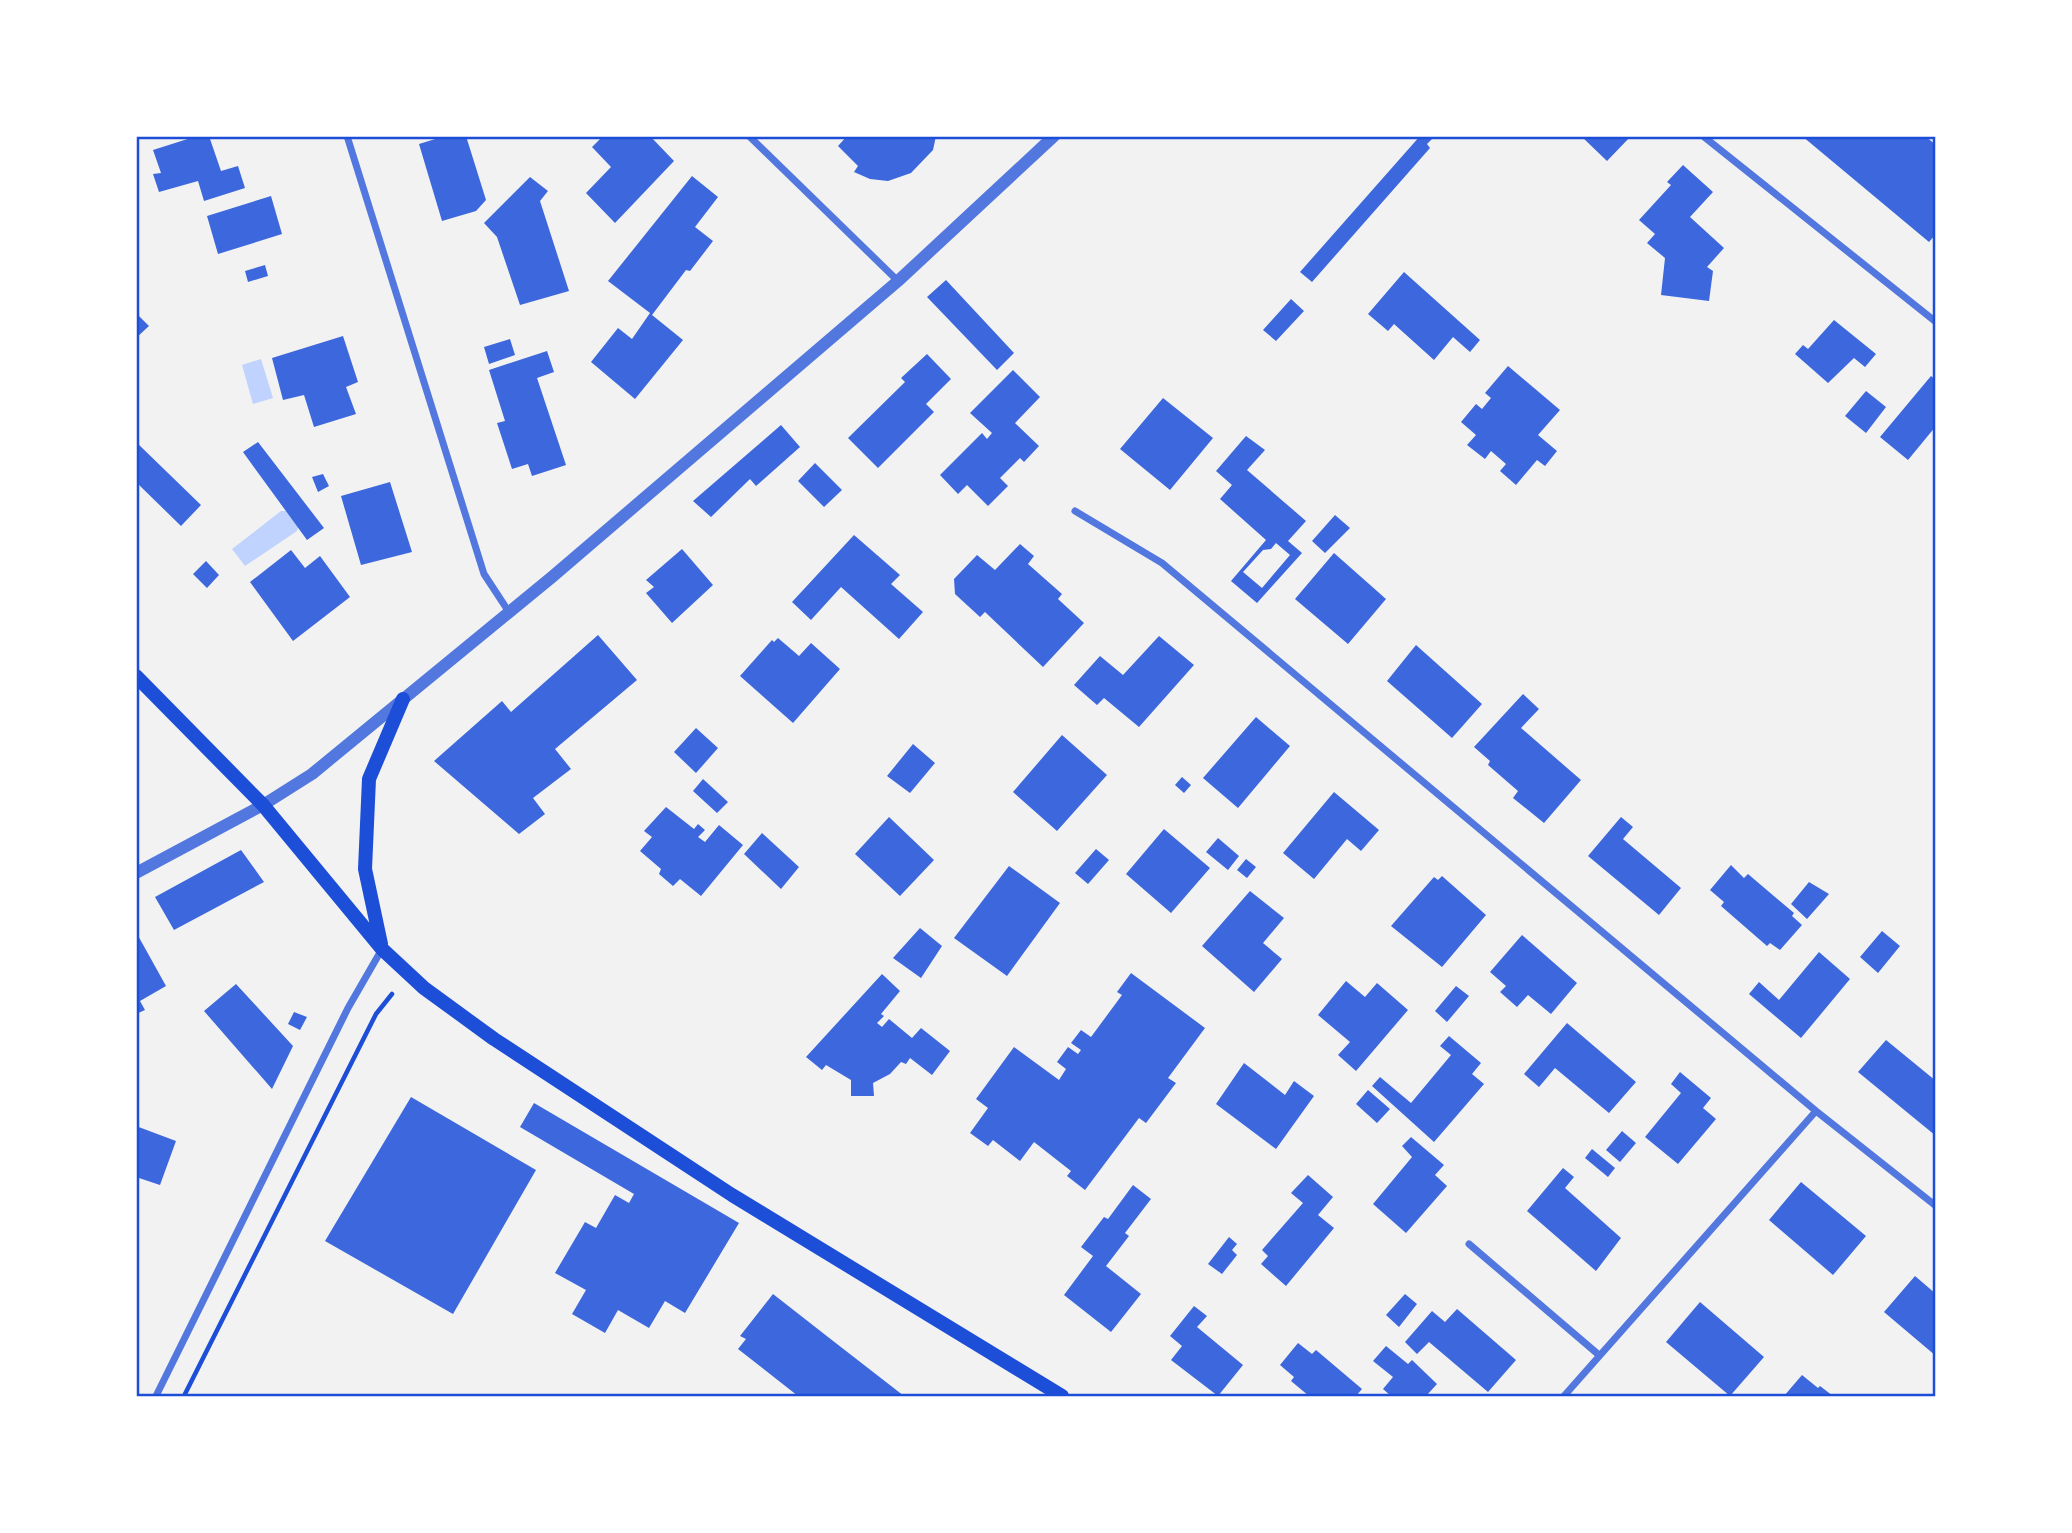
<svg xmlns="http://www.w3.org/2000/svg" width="2072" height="1533" font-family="'Times New Roman',serif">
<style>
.water{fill:#bfd3fe}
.building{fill:#3d67dc;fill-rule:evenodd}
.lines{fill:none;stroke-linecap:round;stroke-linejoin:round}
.path{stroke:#1d4ed8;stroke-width:4.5}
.minor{stroke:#5277de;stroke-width:7}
.tertiary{stroke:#5277de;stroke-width:12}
.secondary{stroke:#1d4ed8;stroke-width:14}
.neatline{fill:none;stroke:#1d4ed8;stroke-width:2.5}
</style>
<rect width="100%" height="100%" fill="#f2f2f2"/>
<path class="water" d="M 261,359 L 273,398 L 253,404 L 242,365 Z
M 281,511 L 290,511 L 299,524 L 297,531 L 245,566 L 232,549 Z"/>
<path class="building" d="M 197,136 L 209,136 L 221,171 L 238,166 L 245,188 L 204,201 L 198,181 L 159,192 L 153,174 L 161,173 L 153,150 Z
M 445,136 L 466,136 L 486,200 L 476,211 L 442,221 L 419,144 Z
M 603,136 L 650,136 L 674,161 L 615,223 L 586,193 L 611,167 L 592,147 Z
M 847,136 L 936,136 L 933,150 L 911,173 L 888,181 L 870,179 L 854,172 L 858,166 L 838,146 Z
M 1420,136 L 1435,136 L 1427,144 L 1430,148 L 1312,282 L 1300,272 Z
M 1581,136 L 1631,136 L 1607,161 Z
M 1802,136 L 1925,136 L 1936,145 L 1936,234 L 1929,242 Z
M 1683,165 L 1713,192 L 1690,217 L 1724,248 L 1707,267 L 1713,271 L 1709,301 L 1661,295 L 1665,258 L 1647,243 L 1655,234 L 1639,220 L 1671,185 L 1667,182 Z
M 692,176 L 718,197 L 695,227 L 713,241 L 690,271 L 686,270 L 652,315 L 683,340 L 635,399 L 591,362 L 618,328 L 632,339 L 650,313 L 608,281 Z
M 530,177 L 548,191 L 540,201 L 569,291 L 520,305 L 497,237 L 484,223 Z
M 271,196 L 282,234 L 218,254 L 207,216 Z
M 265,265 L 268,276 L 248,282 L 245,271 Z
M 1404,272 L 1480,340 L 1470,352 L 1453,337 L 1434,360 L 1394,324 L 1388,331 L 1368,314 Z
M 946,280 L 1014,353 L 997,370 L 927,297 Z
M 1291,299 L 1304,311 L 1276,341 L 1263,330 Z
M 136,313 L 149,326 L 136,338 Z
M 1834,320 L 1876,354 L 1865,367 L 1854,358 L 1828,383 L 1795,354 L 1803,345 L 1808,349 Z
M 343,336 L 358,382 L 346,387 L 356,414 L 314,427 L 304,395 L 283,400 L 272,358 Z
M 510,339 L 515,355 L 489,364 L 484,347 Z
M 547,351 L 554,372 L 537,378 L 566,465 L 532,476 L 528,464 L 512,469 L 497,423 L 505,421 L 489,370 Z
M 927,354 L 951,379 L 926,404 L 934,412 L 878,468 L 848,438 L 905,382 L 901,378 Z
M 1508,366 L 1560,410 L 1538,435 L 1557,451 L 1545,466 L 1537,460 L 1516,485 L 1500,471 L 1506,464 L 1491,451 L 1485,459 L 1467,445 L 1476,435 L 1461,422 L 1476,404 L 1482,409 L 1491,398 L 1485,393 Z
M 1013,370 L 1040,397 L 1015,423 L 1039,446 L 1024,462 L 1020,458 L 1000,478 L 1008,486 L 988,506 L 967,485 L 958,494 L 940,475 L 982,433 L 987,439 L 992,433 L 970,413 Z
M 1931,376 L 1936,380 L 1936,426 L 1908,460 L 1880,437 Z
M 1866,391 L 1886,407 L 1866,433 L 1845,416 Z
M 1163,398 L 1213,438 L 1170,490 L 1120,449 Z
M 781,425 L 800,447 L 756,486 L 750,479 L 711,517 L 693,501 Z
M 1246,436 L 1265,450 L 1247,470 L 1306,521 L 1288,541 L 1302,553 L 1257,603 L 1231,581 L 1266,540 L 1220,499 L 1232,485 L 1216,471 ZM 1276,543 L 1290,555 L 1262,588 L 1243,572 L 1263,550 L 1271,549 Z
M 136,442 L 201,505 L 181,526 L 136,482 Z
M 258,442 L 324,528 L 307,540 L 243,452 Z
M 815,463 L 842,490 L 824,507 L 798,481 Z
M 323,474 L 329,486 L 318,492 L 312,477 Z
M 390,482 L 412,552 L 361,565 L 341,496 Z
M 1335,515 L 1350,528 L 1325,553 L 1312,541 Z
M 854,535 L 900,575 L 891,584 L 923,612 L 899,639 L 841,587 L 811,620 L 792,602 Z
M 1020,544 L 1034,556 L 1028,564 L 1062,594 L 1058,599 L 1084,623 L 1043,667 L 985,612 L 980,617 L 955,594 L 954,579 L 977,555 L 995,570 Z
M 682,549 L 713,585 L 672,623 L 646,593 L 654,587 L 646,580 Z
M 291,550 L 305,568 L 320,556 L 350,597 L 293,641 L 250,582 Z
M 1334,553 L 1386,599 L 1348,644 L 1295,599 Z
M 206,561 L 219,575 L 207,588 L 193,574 Z
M 598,635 L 637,680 L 555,749 L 571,769 L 533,798 L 545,814 L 519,834 L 434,761 L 502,701 L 511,712 Z
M 1159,636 L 1194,665 L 1139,727 L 1104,698 L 1097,705 L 1074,685 L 1100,656 L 1123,675 Z
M 778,638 L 799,656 L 811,643 L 840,669 L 793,723 L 740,676 L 772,640 L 774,642 Z
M 1416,645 L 1482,704 L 1452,738 L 1387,681 Z
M 1523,694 L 1539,709 L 1521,728 L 1581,780 L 1544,823 L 1513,798 L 1518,791 L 1488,765 L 1490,761 L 1474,747 Z
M 1256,717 L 1290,746 L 1238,808 L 1203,778 Z
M 696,728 L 718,748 L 696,773 L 674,752 Z
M 1062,735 L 1107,775 L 1057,831 L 1013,792 Z
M 913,744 L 935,763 L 910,793 L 887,776 Z
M 1182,777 L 1191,785 L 1184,793 L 1175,785 Z
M 703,779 L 728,802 L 717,813 L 693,791 Z
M 1334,792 L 1379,830 L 1361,851 L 1347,839 L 1314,879 L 1283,853 Z
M 666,807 L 694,829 L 698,824 L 705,830 L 698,837 L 705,842 L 719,825 L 743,845 L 701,896 L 680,879 L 673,886 L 659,874 L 663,864 L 661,869 L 640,851 L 652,837 L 644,831 Z
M 889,817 L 934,860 L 900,896 L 855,854 Z
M 1621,817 L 1633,827 L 1623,839 L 1681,888 L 1659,915 L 1588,856 Z
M 1164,829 L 1210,868 L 1171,913 L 1126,874 Z
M 762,833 L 799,867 L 781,889 L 744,854 Z
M 1218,838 L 1239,856 L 1228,870 L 1206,852 Z
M 1096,849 L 1109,860 L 1088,884 L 1075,873 Z
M 241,850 L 264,882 L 174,930 L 155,897 Z
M 1246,859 L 1256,867 L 1247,878 L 1237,870 Z
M 1731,865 L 1744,878 L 1748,874 L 1794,913 L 1792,916 L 1802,925 L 1780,950 L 1770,943 L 1767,946 L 1721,906 L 1724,902 L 1710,890 Z
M 1009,866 L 1060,903 L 1007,976 L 954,938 Z
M 1442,876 L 1486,915 L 1442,967 L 1391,926 L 1434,877 L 1438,880 Z
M 1809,882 L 1829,894 L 1807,919 L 1791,904 Z
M 1250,891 L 1284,918 L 1263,943 L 1282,959 L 1254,992 L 1202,946 Z
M 920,928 L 942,946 L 921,978 L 893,958 Z
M 1882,931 L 1900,946 L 1878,973 L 1860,957 Z
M 136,932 L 166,986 L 140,1001 L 145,1010 L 136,1014 Z
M 1522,935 L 1577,983 L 1551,1014 L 1528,995 L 1517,1007 L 1500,992 L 1506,986 L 1490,972 Z
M 1819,952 L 1850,979 L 1801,1038 L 1749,994 L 1759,982 L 1779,1000 Z
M 1131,973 L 1205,1028 L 1168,1078 L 1176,1083 L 1146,1123 L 1139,1118 L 1085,1190 L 1067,1176 L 1071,1171 L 1034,1142 L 1020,1161 L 993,1140 L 988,1146 L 970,1133 L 988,1108 L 976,1099 L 1014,1047 L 1059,1080 L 1066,1069 L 1057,1062 L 1068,1047 L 1078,1054 L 1081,1050 L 1071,1043 L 1081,1030 L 1091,1037 L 1122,995 L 1117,992 Z
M 882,974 L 900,991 L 881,1014 L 884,1016 L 877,1023 L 882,1027 L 889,1019 L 912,1038 L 921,1028 L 950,1051 L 932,1075 L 910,1058 L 906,1064 L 901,1062 L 890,1074 L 873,1083 L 874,1096 L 851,1096 L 851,1080 L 826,1065 L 822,1070 L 806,1057 Z
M 1346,981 L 1365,997 L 1377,983 L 1408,1010 L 1356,1071 L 1338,1055 L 1350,1042 L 1318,1015 Z
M 236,984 L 293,1046 L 272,1089 L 204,1011 Z
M 1456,986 L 1469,996 L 1447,1022 L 1435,1011 Z
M 294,1012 L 307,1017 L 300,1030 L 288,1024 Z
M 1567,1023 L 1636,1082 L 1609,1113 L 1555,1068 L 1539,1087 L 1524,1074 Z
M 1449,1036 L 1481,1063 L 1472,1074 L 1484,1084 L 1434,1142 L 1372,1086 L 1380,1077 L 1411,1103 L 1451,1055 L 1440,1046 Z
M 1886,1040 L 1936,1081 L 1936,1136 L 1858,1072 Z
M 1244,1063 L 1285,1095 L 1294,1081 L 1314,1096 L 1276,1149 L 1216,1104 Z
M 1680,1072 L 1711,1098 L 1703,1108 L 1716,1119 L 1678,1164 L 1645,1137 L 1681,1093 L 1671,1084 Z
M 1368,1090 L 1390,1109 L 1377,1123 L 1356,1104 Z
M 411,1097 L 536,1170 L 453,1314 L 325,1241 Z
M 534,1103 L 739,1223 L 685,1313 L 665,1301 L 649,1328 L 618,1310 L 605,1333 L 572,1314 L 586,1290 L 555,1273 L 585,1222 L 596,1228 L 615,1195 L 629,1203 L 634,1194 L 520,1127 Z
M 136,1126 L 176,1141 L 160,1185 L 136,1177 Z
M 1622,1131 L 1636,1143 L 1620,1162 L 1606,1150 Z
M 1411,1137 L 1444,1165 L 1435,1175 L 1447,1186 L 1406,1233 L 1373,1204 L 1412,1157 L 1402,1146 Z
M 1592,1149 L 1615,1168 L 1608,1177 L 1585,1158 Z
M 1563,1168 L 1574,1177 L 1565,1188 L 1621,1238 L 1596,1271 L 1527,1211 Z
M 1308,1175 L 1333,1197 L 1318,1215 L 1334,1228 L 1286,1286 L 1261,1264 L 1268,1256 L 1262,1250 L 1303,1203 L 1291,1193 Z
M 1801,1182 L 1866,1236 L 1833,1275 L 1769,1220 Z
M 1133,1185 L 1151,1199 L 1125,1233 L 1129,1236 L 1106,1266 L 1141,1294 L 1111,1332 L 1064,1295 L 1093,1256 L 1081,1247 L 1104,1217 L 1108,1219 Z
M 1229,1237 L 1237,1244 L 1232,1250 L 1237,1255 L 1222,1274 L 1208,1264 Z
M 1915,1276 L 1936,1294 L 1936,1356 L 1884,1312 Z
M 773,1294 L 828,1337 L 904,1396 L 798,1396 L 738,1349 L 746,1339 L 740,1336 Z
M 1405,1294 L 1417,1304 L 1399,1327 L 1386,1315 Z
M 1700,1302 L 1764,1357 L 1730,1396 L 1666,1342 Z
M 1194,1306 L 1207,1316 L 1197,1327 L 1243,1365 L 1218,1396 L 1171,1360 L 1182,1346 L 1170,1336 Z
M 1457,1309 L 1516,1360 L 1488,1392 L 1429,1342 L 1417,1354 L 1405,1342 L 1432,1311 L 1445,1322 Z
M 1298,1343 L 1312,1354 L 1316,1350 L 1362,1389 L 1356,1396 L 1309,1396 L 1291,1381 L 1294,1377 L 1280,1365 Z
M 1386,1346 L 1408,1364 L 1412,1360 L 1437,1384 L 1426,1396 L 1391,1396 L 1383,1389 L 1393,1377 L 1373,1361 Z
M 1802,1375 L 1818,1388 L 1820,1386 L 1833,1396 L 1784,1396 Z"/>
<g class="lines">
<path class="path" d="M 184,1396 L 376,1014 L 392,994"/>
<path class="minor" d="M 347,136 L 484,574 L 509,612
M 749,136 L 898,281
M 1703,136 L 1936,322
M 1075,511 L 1162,563 L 1816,1111 L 1936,1206
M 1469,1244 L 1599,1355
M 156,1396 L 348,1008 L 382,949
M 1564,1396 L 1816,1111"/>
<path class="tertiary" d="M 136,873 L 263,805 L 312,774 L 552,577 L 898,281 L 1054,136"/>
<path class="secondary" d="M 136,676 L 263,805 L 382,949 L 424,988 L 494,1039 L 732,1195 L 1062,1396
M 381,944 L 365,869 L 369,779 L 403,699"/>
</g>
<rect width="2072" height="1533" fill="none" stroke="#ffffff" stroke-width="276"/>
<rect x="138" y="138" width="1796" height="1257" class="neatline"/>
</svg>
